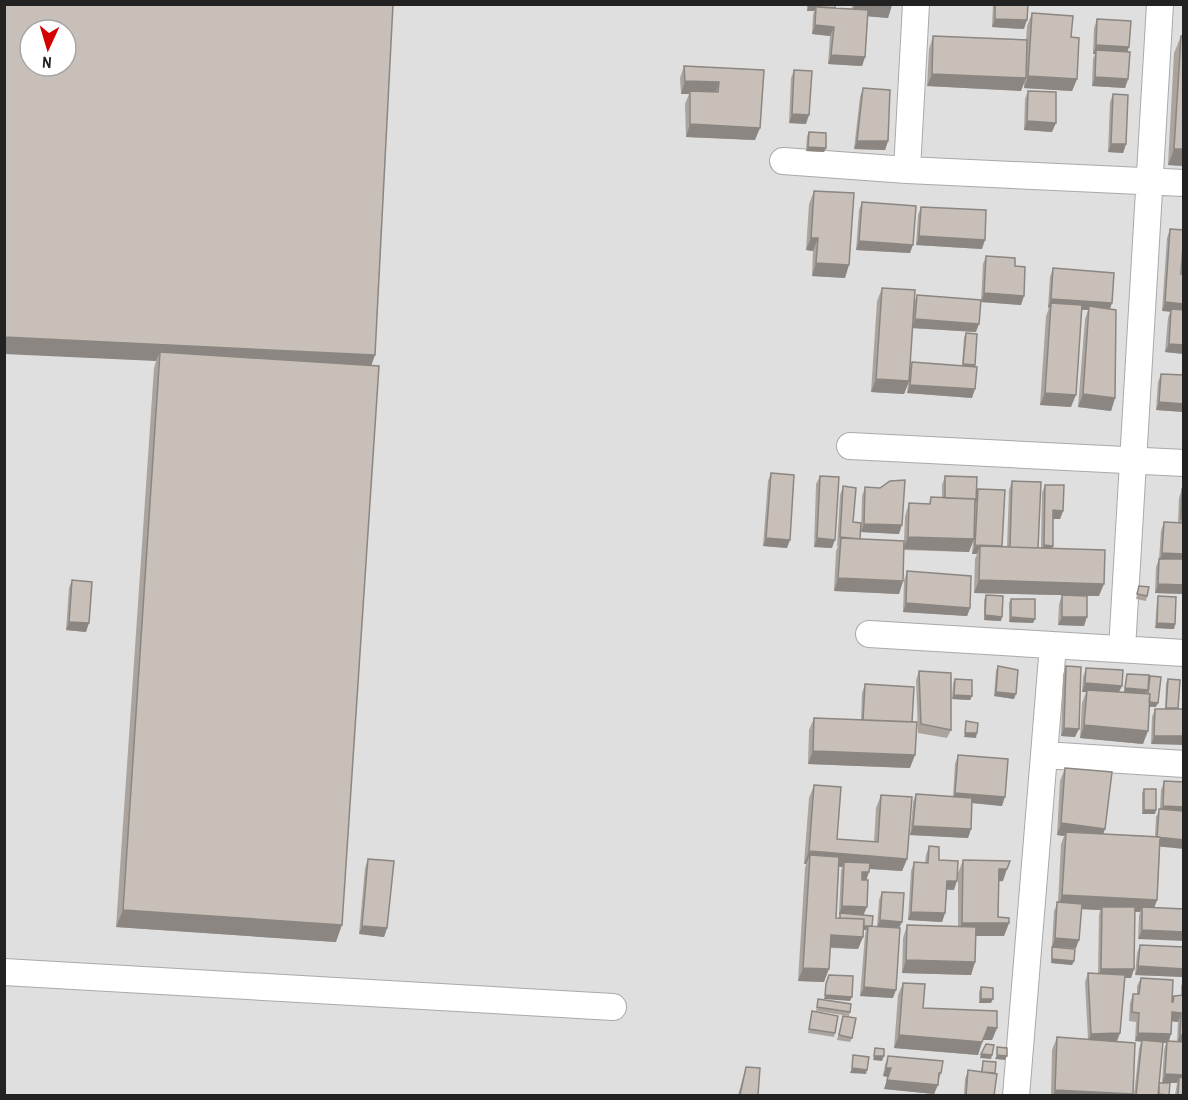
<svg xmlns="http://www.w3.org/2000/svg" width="1188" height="1100" font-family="'Archivo Narrow',sans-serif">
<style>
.residential{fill:#e0dfdf;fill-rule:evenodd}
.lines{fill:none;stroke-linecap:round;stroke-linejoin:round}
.street-casing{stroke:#a9a9a9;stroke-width:28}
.street{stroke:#fff;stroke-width:26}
.wall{fill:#aba49e;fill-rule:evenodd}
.shaded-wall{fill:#8b8681}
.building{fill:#c7bfb8;stroke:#8b8681;stroke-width:1.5;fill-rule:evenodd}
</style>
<rect width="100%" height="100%" fill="#f2efe9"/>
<path class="residential" d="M 5,5 L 1183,5 L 1183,1095 L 5,1095 ZM 30,30 L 66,30 L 66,66 L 30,66 Z"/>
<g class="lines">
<g class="street-casing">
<path id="street" d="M 783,161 L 907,170 L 1184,183
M 907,170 L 916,4
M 850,446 L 1184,463
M 869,634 L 1184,653
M 1122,649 L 1160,4
M 1044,755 L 1184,764
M 4,972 L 613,1007
M 1016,1096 L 1053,645"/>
</g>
<use href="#street" class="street"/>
</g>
<path class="wall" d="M 4,4 L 372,366 L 336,942 L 116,927 L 154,368 L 156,361 Z
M 808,4 L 835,4 L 835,8 L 852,9 L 852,4 L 892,4 L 888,18 L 868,16 L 865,57 L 862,66 L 828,64 L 830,36 L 812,34 L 813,15 L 814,11 L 807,11 Z
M 993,4 L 1028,4 L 1024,29 L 992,27 Z
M 1032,13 L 1071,37 L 1077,79 L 1072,91 L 1024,88 L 1024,82 L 1021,91 L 927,86 L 929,49 L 933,36 L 1026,40 L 1027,26 Z
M 1097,19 L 1127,52 L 1128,79 L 1125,88 L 1092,86 L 1093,59 L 1095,54 L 1093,54 L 1094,28 Z
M 1181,36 L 1184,166 L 1168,165 L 1174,53 Z
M 684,66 L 764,70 L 755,140 L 686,137 L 685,104 L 689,94 L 681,94 L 680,78 Z
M 794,70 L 806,124 L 789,123 L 791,78 Z
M 863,88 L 888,141 L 885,150 L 854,149 L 860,97 Z
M 1028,91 L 1052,132 L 1024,130 L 1025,99 Z
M 1113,94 L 1126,144 L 1123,153 L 1108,152 L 1110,102 Z
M 809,132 L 826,148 L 824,152 L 806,151 L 807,136 Z
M 814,191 L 845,278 L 812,276 L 813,251 L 806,250 L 809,204 Z
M 862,202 L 910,253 L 856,250 L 859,210 Z
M 921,207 L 982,249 L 916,245 L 918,215 Z
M 1170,229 L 1181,274 L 1184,354 L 1165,352 L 1168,318 L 1170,312 L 1162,311 L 1167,238 Z
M 986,256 L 1015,266 L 1021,305 L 981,302 L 983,264 Z
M 1053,268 L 1110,309 L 1115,398 L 1111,411 L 1078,407 L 1085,319 L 1088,310 L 1082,310 L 1071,407 L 1040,405 L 1046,316 L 1049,308 L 1048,307 L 1050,277 Z
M 882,288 L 914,303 L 917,295 L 976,332 L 912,328 L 910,369 L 912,362 L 962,366 L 964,337 L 966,333 L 975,365 L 972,398 L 907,393 L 908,384 L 904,394 L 871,392 L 877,301 Z
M 1161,374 L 1184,375 L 1184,412 L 1156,410 L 1158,382 Z
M 771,473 L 787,548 L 763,546 L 768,481 Z
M 820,476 L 832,548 L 814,547 L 816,484 Z
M 945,476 L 976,494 L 978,489 L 1002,547 L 1007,547 L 1009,490 L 1012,481 L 1038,548 L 1041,548 L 1042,493 L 1045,485 L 1063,511 L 1060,519 L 1053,519 L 1053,546 L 1052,548 L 1099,596 L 1087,596 L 1084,626 L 1058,625 L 1059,604 L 1062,595 L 974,593 L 975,559 L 977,554 L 972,554 L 973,541 L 969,552 L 904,550 L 903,581 L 899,594 L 834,591 L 836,551 L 838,546 L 837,546 L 840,495 L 843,486 L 853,522 L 860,539 L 904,541 L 905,516 L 909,503 L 929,504 L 931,497 L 942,498 L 942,485 Z
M 865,487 L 880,488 L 899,534 L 861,532 L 862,496 Z
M 1182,489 L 1184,489 L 1184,594 L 1155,593 L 1156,567 L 1159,559 L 1161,531 L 1164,522 L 1178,523 L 1179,498 Z
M 907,571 L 970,608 L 967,616 L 903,612 L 904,580 Z
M 72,580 L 86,632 L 66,630 L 69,588 Z
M 1139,586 L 1147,596 L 1146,601 L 1136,599 Z
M 986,595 L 1001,621 L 984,620 L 984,600 Z
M 1158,596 L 1175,624 L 1174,629 L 1155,628 L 1157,601 Z
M 1011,599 L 1033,623 L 1009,622 L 1009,603 Z
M 998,666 L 1014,699 L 994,696 L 996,670 Z
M 1066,666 L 1075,737 L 1061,736 L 1063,675 Z
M 1086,668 L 1119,692 L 1124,692 L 1126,678 L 1127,674 L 1147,694 L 1149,680 L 1150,676 L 1156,707 L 1149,707 L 1143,744 L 1080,738 L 1082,703 L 1086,692 L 1082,692 L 1083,677 Z
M 919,671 L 951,730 L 947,738 L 918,733 L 916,680 Z
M 955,679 L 972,696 L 970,700 L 952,699 L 953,683 Z
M 1168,679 L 1180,680 L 1151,744 L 1152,717 L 1155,709 L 1165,709 L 1166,683 Z
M 1184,682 L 1184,699 L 1182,698 Z
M 865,684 L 912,722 L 910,768 L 808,764 L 809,730 L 814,718 L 861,720 L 862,693 Z
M 958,755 L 1002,806 L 972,803 L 971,829 L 968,838 L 910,835 L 913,802 L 916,794 L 953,797 L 955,764 Z
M 1065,768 L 1105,829 L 1103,834 L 1155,837 L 1156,817 L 1160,809 L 1161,790 L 1164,781 L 1157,900 L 1154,908 L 1138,939 L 1139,916 L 1140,912 L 1135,912 L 1134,969 L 1131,978 L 1125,978 L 1120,1033 L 1117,1042 L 1133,1095 L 1051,1095 L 1052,1050 L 1057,1037 L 1088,1039 L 1085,982 L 1088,973 L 1098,974 L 1099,915 L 1100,910 L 1081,909 L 1076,948 L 1054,947 L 1074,961 L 1072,965 L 1051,963 L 1054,911 L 1058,902 L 1061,844 L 1064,836 L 1057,835 L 1060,781 Z
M 814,785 L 837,839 L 874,842 L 876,808 L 881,795 L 907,859 L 902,871 L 869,869 L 866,880 L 864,915 L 872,926 L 877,927 L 879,900 L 882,892 L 902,922 L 899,928 L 893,998 L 860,996 L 865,935 L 866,930 L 863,930 L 863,937 L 858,949 L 830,948 L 824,982 L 798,981 L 805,868 L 806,864 L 804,864 L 809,798 ZM 839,867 L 842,867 L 841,871 L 839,914 L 840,914 L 839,918 L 836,918 Z
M 1144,789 L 1156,810 L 1155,814 L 1142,814 L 1142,793 Z
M 929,846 L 939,860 L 954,890 L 947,890 L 945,913 L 942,922 L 908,920 L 911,871 L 914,862 L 925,863 L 926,855 Z
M 368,859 L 387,928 L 384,937 L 359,934 L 365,868 Z
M 963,860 L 1003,881 L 999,881 L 998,917 L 1009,923 L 1004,936 L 976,936 L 975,962 L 971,975 L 902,973 L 903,938 L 907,925 L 958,927 L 958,873 Z
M 1140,945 L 1184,947 L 1184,977 L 1135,975 L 1137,953 Z
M 1141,978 L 1172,1000 L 1174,996 L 1181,995 L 1181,986 L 1184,979 L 1184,1095 L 1175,1095 L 1177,1083 L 1162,1083 L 1164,1050 L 1166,1043 L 1163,1043 L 1159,1084 L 1170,1083 L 1169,1095 L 1134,1095 L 1139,1049 L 1141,1042 L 1135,1041 L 1136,1022 L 1129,1021 L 1130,1003 L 1133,994 L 1137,994 L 1137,986 ZM 1172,1021 L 1178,1022 L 1177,1042 L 1169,1041 L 1171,1034 Z
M 903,983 L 923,1008 L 997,1028 L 992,1040 L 983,1040 L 978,1055 L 894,1048 L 898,995 Z
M 981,987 L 991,1003 L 979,1003 L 979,992 Z
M 818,999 L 850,1012 L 849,1016 L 816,1011 Z
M 812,1011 L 835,1033 L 834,1037 L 808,1033 Z
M 843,1016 L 852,1038 L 850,1042 L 837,1040 Z
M 888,1056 L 941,1073 L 934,1094 L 884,1089 L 888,1077 L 883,1076 L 885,1065 Z
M 983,1061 L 994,1095 L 964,1095 L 965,1079 L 968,1070 L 981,1072 Z
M 746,1067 L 758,1095 L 738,1095 Z"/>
<path class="shaded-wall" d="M 855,4 L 885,4 L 892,5 L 888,18 L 852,15 Z
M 808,6 L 816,7 L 814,11 L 807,11 Z
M 995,19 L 1027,20 L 1024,29 L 992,27 Z
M 815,25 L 834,27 L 830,36 L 812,34 Z
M 1096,45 L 1129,47 L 1126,56 L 1096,50 L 1095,54 L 1093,54 Z
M 831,55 L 865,57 L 862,66 L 828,64 Z
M 932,74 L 1026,78 L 1021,91 L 927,86 Z
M 1028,76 L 1077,79 L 1072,91 L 1024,88 Z
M 1095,77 L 1128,79 L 1125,88 L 1092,86 Z
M 685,81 L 719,82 L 715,95 L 690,91 L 689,94 L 681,94 Z
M 792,114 L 809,115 L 806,124 L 789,123 Z
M 1027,121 L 1056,123 L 1052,132 L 1024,130 Z
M 690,124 L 760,128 L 755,140 L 686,137 Z
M 857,141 L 888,141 L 885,150 L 854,149 Z
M 1111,144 L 1126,144 L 1123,153 L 1108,152 Z
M 808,147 L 826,148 L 824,152 L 806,151 Z
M 1174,149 L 1184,149 L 1184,166 L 1168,165 Z
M 919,236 L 985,240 L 982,249 L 916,245 Z
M 811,238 L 818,238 L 813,251 L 806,250 Z
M 859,241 L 913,245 L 910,253 L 856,250 Z
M 816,263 L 849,265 L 845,278 L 812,276 Z
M 984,293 L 1024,296 L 1021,305 L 981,302 Z
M 1051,299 L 1112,303 L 1109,312 L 1089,306 L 1088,310 L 1051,308 L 1051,303 L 1049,308 L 1048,307 Z
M 1165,302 L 1184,304 L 1184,312 L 1162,311 Z
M 915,319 L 979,324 L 976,332 L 912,328 Z
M 4,337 L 375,355 L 369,372 L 160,352 L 156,361 L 4,354 Z
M 1169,344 L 1184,345 L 1184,354 L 1165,352 Z
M 963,364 L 975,365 L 974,369 L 962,368 Z
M 876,379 L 909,381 L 904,394 L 871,392 Z
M 910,385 L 975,389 L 972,398 L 907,393 Z
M 1045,393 L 1076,395 L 1071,407 L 1040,405 Z
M 1083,394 L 1115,398 L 1111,411 L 1078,407 Z
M 1159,402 L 1184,404 L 1184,412 L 1156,410 Z
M 1053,510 L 1063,511 L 1060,519 L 1050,519 Z
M 864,524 L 902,525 L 899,534 L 861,532 Z
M 908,537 L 974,539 L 969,552 L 903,549 Z
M 766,538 L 790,540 L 787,548 L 763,546 Z
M 817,538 L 835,540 L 832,548 L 814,547 Z
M 975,545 L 980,546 L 977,554 L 972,554 Z
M 1044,545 L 1053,546 L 1050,554 L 1040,554 Z
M 1162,553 L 1184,554 L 1184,563 L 1159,562 Z
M 838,578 L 903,581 L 899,594 L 834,591 Z
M 979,580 L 1104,584 L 1099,596 L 974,593 Z
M 1158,584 L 1184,585 L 1184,594 L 1155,593 Z
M 906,603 L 970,608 L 967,616 L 903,612 Z
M 985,615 L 1002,617 L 1001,621 L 984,620 Z
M 1011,617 L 1035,619 L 1033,623 L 1009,622 Z
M 1062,617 L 1087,617 L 1084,626 L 1058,625 Z
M 69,622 L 89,623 L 86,632 L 66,630 Z
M 1157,623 L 1175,624 L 1174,629 L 1155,628 Z
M 1085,683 L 1122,686 L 1118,694 L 1082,692 Z
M 1125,688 L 1148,690 L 1146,694 L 1124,692 Z
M 996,692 L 1016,694 L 1014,699 L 994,696 Z
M 954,695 L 972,696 L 970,700 L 952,699 Z
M 1147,702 L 1158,703 L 1156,707 L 1146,706 Z
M 1084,725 L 1148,731 L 1143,744 L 1080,738 Z
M 1064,728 L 1079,729 L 1075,737 L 1061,736 Z
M 965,733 L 977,733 L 976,738 L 964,737 Z
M 1154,736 L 1184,736 L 1184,745 L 1151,744 Z
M 813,751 L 915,755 L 910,768 L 808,764 Z
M 955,793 L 1005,797 L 1002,806 L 952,801 Z
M 1163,806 L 1184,807 L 1184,816 L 1159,814 Z
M 1144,810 L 1156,810 L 1155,814 L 1142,814 Z
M 1061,823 L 1105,829 L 1100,842 L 1066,832 L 1064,836 L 1057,835 Z
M 913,826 L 971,829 L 968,838 L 910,835 Z
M 1157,837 L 1184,840 L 1184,849 L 1154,846 Z
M 809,851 L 907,859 L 902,871 L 844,867 L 844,862 L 842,867 L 809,865 L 810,855 L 806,864 L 804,864 Z
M 999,869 L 1007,869 L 1003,881 L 994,882 Z
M 862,872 L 869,872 L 866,881 L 859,880 Z
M 947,881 L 957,881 L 954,890 L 944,889 Z
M 1062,895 L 1157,900 L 1152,913 L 1142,907 L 1140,912 L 1102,910 L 1102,907 L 1100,910 L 1058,908 Z
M 842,906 L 867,907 L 863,916 L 839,914 Z
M 123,910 L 342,925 L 336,942 L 116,927 Z
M 911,912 L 945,913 L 942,922 L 908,920 Z
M 880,920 L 902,922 L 898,930 L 877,928 Z
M 962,923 L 1009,923 L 1004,936 L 957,936 Z
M 840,924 L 868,926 L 866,930 L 838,928 Z
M 362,926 L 387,928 L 384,937 L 359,934 Z
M 1142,930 L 1184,932 L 1184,941 L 1138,939 Z
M 831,935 L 863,937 L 858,949 L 826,947 Z
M 1055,938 L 1079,940 L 1076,948 L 1052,947 Z
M 1052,959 L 1074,961 L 1072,965 L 1051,963 Z
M 906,960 L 975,962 L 971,975 L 902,973 Z
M 1138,966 L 1184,969 L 1184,977 L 1135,975 Z
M 803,968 L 829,969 L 824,982 L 798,981 Z
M 1101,969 L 1134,969 L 1131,978 L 1098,977 Z
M 864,987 L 896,990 L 893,998 L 860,996 Z
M 825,995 L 852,997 L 850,1001 L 824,999 Z
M 981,999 L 993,999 L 991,1003 L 979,1003 Z
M 1172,1012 L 1181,1013 L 1178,1022 L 1169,1021 Z
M 988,1027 L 997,1028 L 992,1040 L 983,1040 Z
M 1120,1033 L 1116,1042 L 1088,1042 L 1091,1034 Z
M 1138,1033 L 1171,1034 L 1168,1043 L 1135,1041 Z
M 899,1035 L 982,1042 L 978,1055 L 894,1048 Z
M 1180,1035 L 1184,1035 L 1184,1044 L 1177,1043 Z
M 981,1054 L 992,1055 L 991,1059 L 980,1058 Z
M 997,1055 L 1007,1056 L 1005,1060 L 995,1059 Z
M 874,1056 L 884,1056 L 882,1061 L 873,1060 Z
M 852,1068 L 867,1070 L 866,1074 L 850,1073 Z
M 886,1068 L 891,1068 L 888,1077 L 883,1076 Z
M 1165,1074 L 1184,1075 L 1184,1084 L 1179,1077 L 1177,1083 L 1162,1083 Z
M 887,1080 L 938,1085 L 934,1094 L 884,1089 Z
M 1055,1090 L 1133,1094 L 1133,1095 L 1053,1095 Z"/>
<path class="building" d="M 4,4 L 393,4 L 375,355 L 4,337 ZM 30,30 L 66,30 L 66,66 L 30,66 Z
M 809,4 L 835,4 L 835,8 L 808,6 Z
M 995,4 L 1028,4 L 1027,20 L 995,19 Z
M 816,7 L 868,10 L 865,57 L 831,55 L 834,27 L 815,25 Z
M 1032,13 L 1073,16 L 1071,37 L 1079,38 L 1077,79 L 1028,76 Z
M 1097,19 L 1131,21 L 1129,47 L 1096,45 Z
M 933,36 L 1027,40 L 1026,78 L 932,74 Z
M 1181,36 L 1184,36 L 1184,149 L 1174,149 Z
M 1096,50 L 1130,52 L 1128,79 L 1095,77 Z
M 684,66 L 764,70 L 760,128 L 690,124 L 690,91 L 718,92 L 719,82 L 685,81 Z
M 794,70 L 812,71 L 809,115 L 792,114 Z
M 863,88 L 890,90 L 888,141 L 857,141 Z
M 1028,91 L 1056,92 L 1056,123 L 1027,121 Z
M 1113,94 L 1128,95 L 1126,144 L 1111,144 Z
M 809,132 L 826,133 L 826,148 L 808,147 Z
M 814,191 L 854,193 L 849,265 L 816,263 L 818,238 L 811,238 Z
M 862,202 L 916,206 L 913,245 L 859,241 Z
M 921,207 L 986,210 L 985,240 L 919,236 Z
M 1170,229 L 1184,230 L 1181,274 L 1184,274 L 1184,304 L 1165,302 Z
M 986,256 L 1015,258 L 1015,266 L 1025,267 L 1024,296 L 984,293 Z
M 1053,268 L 1114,273 L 1112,303 L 1051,299 Z
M 882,288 L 915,290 L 909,381 L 876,379 Z
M 917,295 L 981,300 L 979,324 L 915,319 Z
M 1051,303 L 1082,305 L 1076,395 L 1045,393 Z
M 1089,306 L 1116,310 L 1115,398 L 1083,394 Z
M 1171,309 L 1184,310 L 1184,345 L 1169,344 Z
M 966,333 L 977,334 L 975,365 L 963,364 Z
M 160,352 L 379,366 L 342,925 L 123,910 Z
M 912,362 L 977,367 L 975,389 L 910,385 Z
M 1161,374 L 1184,375 L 1184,404 L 1159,402 Z
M 771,473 L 794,475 L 790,540 L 766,538 Z
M 820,476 L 839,477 L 835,540 L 817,538 Z
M 945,476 L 977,477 L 976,501 L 975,501 L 975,499 L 945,498 Z
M 905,480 L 902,525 L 864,524 L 865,487 L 880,488 L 890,481 Z
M 1012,481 L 1041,482 L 1038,548 L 1010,547 Z
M 1045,485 L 1064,485 L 1063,511 L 1053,510 L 1053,546 L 1044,545 Z
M 843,486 L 856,488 L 853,522 L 861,523 L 860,539 L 840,537 Z
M 978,489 L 1005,490 L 1002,546 L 975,545 Z
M 1182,489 L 1184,489 L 1184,520 L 1181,519 Z
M 931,497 L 975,499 L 974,539 L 908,537 L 909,503 L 930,504 Z
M 1164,522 L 1184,523 L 1184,554 L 1162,553 Z
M 841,538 L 904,541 L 903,581 L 838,578 Z
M 980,546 L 1105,550 L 1104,584 L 979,580 Z
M 1159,559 L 1184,559 L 1184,585 L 1158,584 Z
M 907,571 L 971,576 L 970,608 L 906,603 Z
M 72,580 L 92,582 L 89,623 L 69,622 Z
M 1139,586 L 1149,587 L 1147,596 L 1137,594 Z
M 986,595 L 1003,596 L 1002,617 L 985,615 Z
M 1062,595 L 1087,596 L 1087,617 L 1062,617 Z
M 1158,596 L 1176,597 L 1175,624 L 1157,623 Z
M 1011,599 L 1035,599 L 1035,619 L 1011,617 Z
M 998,666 L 1018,670 L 1016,694 L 996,692 Z
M 1066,666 L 1081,667 L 1079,729 L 1064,728 Z
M 1086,668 L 1123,670 L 1122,686 L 1085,683 Z
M 919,671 L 951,673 L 951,730 L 921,724 Z
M 1127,674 L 1149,675 L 1148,690 L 1125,688 Z
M 1150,676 L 1161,677 L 1158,703 L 1149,702 L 1150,694 L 1148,694 Z
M 955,679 L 972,680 L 972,696 L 954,695 Z
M 1168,679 L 1180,680 L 1178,708 L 1166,708 Z
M 865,684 L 914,687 L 912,722 L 863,720 Z
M 1087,690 L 1150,694 L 1148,731 L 1084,725 Z
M 1155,709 L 1184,709 L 1184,736 L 1154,736 Z
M 814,718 L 917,722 L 915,755 L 813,751 Z
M 966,721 L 978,723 L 977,733 L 965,733 Z
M 958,755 L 1008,759 L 1005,797 L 955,793 Z
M 1065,768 L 1112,772 L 1105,829 L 1061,823 Z
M 1164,781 L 1184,782 L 1184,807 L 1163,806 Z
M 814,785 L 841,787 L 837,839 L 878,842 L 881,795 L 912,797 L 907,859 L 809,851 Z
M 1144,789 L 1156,789 L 1156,810 L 1144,810 Z
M 916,794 L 972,798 L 971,829 L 913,826 Z
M 1159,809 L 1184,811 L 1184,840 L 1157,837 Z
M 1066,832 L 1160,837 L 1157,900 L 1062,895 Z
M 929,846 L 939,847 L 939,860 L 958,861 L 957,881 L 947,881 L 945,913 L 911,912 L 914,862 L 928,863 Z
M 810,855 L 839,857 L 836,918 L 864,919 L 863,937 L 831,935 L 829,969 L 803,968 Z
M 368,859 L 394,861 L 387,928 L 362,926 Z
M 963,860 L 1010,861 L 1007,869 L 999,869 L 998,917 L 1009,918 L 1009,923 L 962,923 Z
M 844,862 L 870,863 L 869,872 L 862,872 L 862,880 L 868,880 L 867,907 L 842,906 Z
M 882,892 L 904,893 L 902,922 L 880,920 Z
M 1057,902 L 1082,904 L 1079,940 L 1055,938 Z
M 1102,907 L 1135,907 L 1134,969 L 1101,969 Z
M 1142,907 L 1184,909 L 1184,932 L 1142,930 Z
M 840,913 L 873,916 L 872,926 L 864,926 L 864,919 L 840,918 Z
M 907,925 L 976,927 L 975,962 L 906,960 Z
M 868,926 L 900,928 L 896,990 L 864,987 Z
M 1140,945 L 1184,947 L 1184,969 L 1138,966 Z
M 1052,947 L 1075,949 L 1074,961 L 1052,959 Z
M 1088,973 L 1125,975 L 1120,1033 L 1091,1034 Z
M 829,975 L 853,976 L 852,997 L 825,995 L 826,984 Z
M 1141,978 L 1173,980 L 1172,1002 L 1173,1002 L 1174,996 L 1184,995 L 1184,1035 L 1180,1035 L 1181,1013 L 1172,1012 L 1171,1034 L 1138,1033 L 1139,1013 L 1132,1012 L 1133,994 L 1139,994 Z
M 903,983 L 925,984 L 923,1008 L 997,1011 L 997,1028 L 988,1027 L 982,1042 L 899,1035 Z
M 981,987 L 993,988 L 993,999 L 981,999 Z
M 818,999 L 851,1004 L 850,1012 L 817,1007 Z
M 812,1011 L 838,1016 L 835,1033 L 809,1029 Z
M 843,1016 L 856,1018 L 852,1038 L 839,1035 Z
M 1057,1037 L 1135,1043 L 1133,1094 L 1055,1090 Z
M 1142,1040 L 1163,1042 L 1158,1095 L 1136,1095 Z
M 1167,1041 L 1184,1042 L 1184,1075 L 1165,1074 Z
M 986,1044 L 994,1045 L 992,1055 L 981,1054 Z
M 997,1047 L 1007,1048 L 1007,1056 L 997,1055 Z
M 875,1048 L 884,1049 L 884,1056 L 874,1056 Z
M 853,1055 L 869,1057 L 867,1070 L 852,1068 Z
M 888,1056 L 943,1061 L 941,1073 L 939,1073 L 938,1085 L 887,1080 L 891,1068 L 886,1068 Z
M 983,1061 L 996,1062 L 995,1073 L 982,1072 Z
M 746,1067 L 760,1068 L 758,1095 L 740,1095 Z
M 968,1070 L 997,1074 L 994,1095 L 966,1095 Z
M 1179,1077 L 1184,1078 L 1184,1095 L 1178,1095 Z
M 1159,1083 L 1170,1083 L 1169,1095 L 1159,1094 Z"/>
<rect width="1188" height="1100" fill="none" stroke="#222222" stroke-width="12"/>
<g transform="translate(48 48) rotate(184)"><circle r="28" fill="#ffffff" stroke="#a7a7a7" stroke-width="1.5"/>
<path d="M0-4.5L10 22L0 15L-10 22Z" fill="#d40000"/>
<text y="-9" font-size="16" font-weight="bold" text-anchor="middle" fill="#222222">N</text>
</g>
</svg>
